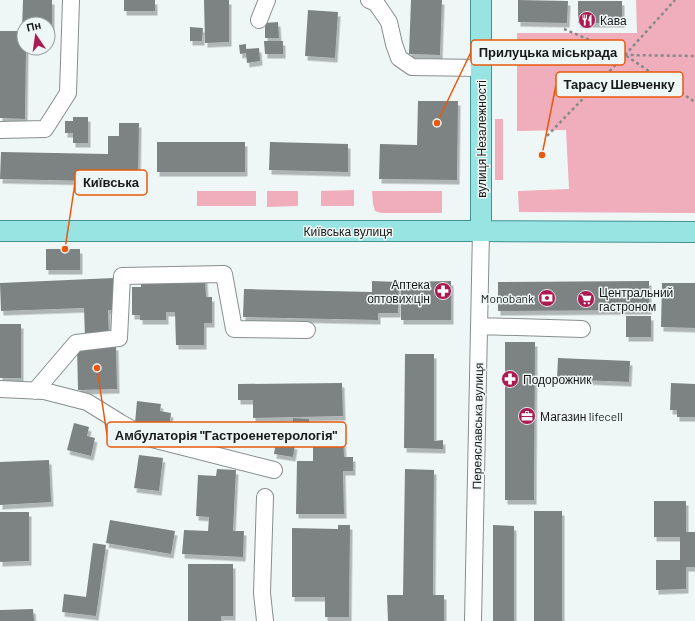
<svg xmlns="http://www.w3.org/2000/svg" width="695" height="621" font-family="Barlow,sans-serif">
<style>
.green{fill:#f0adbc}
.building{fill:#7d8383;filter:url(#shadow)}
.lines{fill:none;stroke-linecap:round;stroke-linejoin:round}
.minor-casing{stroke:#888e8e;stroke-width:18}
.major-casing{stroke:#3f9290;stroke-width:22}
.path{stroke:#858a8a;stroke-width:2.5;stroke-dasharray:3 3;stroke-linecap:butt}
.minor{stroke:#fff;stroke-width:16}
.major{stroke:#98e4e3;stroke-width:20}
.labels{text-anchor:middle;dominant-baseline:central;stroke-width:3;stroke-linejoin:round;paint-order:stroke}
.poi-label{font-size:12px;fill:#181a1a;stroke:#eff6f6;text-anchor:start}
.street-label{font-size:12px;fill:#181a1a;stroke:#eff6f6}
.leader{fill:none;stroke:#e8590c;stroke-width:1.5}
.callout-dot{fill:#e8590c;stroke:#eff6f6;stroke-width:1.5}
.callout{fill:#eff6f6;stroke:#e8590c;stroke-width:1.5}
.callout-label{font-size:13px;text-anchor:middle;font-weight:bold;fill:#181a1a}
</style>
<defs>
<filter id="shadow"><feDropShadow dx="2.5" dy="4.5" stdDeviation="0" flood-color="#0004"/></filter>
</defs>
<rect width="100%" height="100%" fill="#eff6f6"/>
<path class="green" d="M 636,0 L 695,0 L 695,213 L 519,212 L 518,191 L 569,189 L 566,130 L 517,131 L 517,33 L 637,33 Z
M 495,119 L 503,119 L 503,180 L 495,180 Z
M 354,190 L 354,206 L 321,206 L 321,191 Z
M 197,191 L 256,191 L 256,206 L 197,206 Z
M 267,191 L 298,191 L 298,206 L 267,207 Z
M 372,191 L 442,191 L 442,213 L 381,213 L 375,211 L 373,204 Z"/>
<path class="building" d="M 23,0 L 52,0 L 52,30 L 48,30 L 48,24 L 24,24 L 24,29 L 22,29 Z
M 124,0 L 155,0 L 155,11 L 124,11 Z
M 204,0 L 229,0 L 229,42 L 205,43 Z
M 411,0 L 442,0 L 440,55 L 409,54 Z
M 518,0 L 568,1 L 567,23 L 518,22 Z
M 578,1 L 622,1 L 622,23 L 578,23 Z
M 308,10 L 338,12 L 335,58 L 305,56 Z
M 278,22 L 279,38 L 265,38 L 265,23 Z
M 190,27 L 203,28 L 202,41 L 190,41 Z
M 0,31 L 24,31 L 24,48 L 26,48 L 25,119 L 0,118 Z
M 264,41 L 283,41 L 283,54 L 265,54 Z
M 246,44 L 246,49 L 259,48 L 260,61 L 247,63 L 246,53 L 240,54 L 239,45 Z
M 418,101 L 458,101 L 457,180 L 379,179 L 380,144 L 417,145 Z
M 73,117 L 88,117 L 88,143 L 73,143 L 73,133 L 65,133 L 65,121 L 73,121 Z
M 119,123 L 139,123 L 138,182 L 0,179 L 1,152 L 108,154 L 108,136 L 119,136 Z
M 157,142 L 245,142 L 245,172 L 157,172 Z
M 270,142 L 348,144 L 348,172 L 269,170 Z
M 46,249 L 80,249 L 80,270 L 46,270 Z
M 114,278 L 115,310 L 108,310 L 109,337 L 85,338 L 84,308 L 1,311 L 0,283 Z
M 141,278 L 205,278 L 206,297 L 212,297 L 212,323 L 204,323 L 204,345 L 176,345 L 175,312 L 166,312 L 166,320 L 140,320 L 140,315 L 132,315 L 132,287 L 141,287 Z
M 372,281 L 399,282 L 398,313 L 378,313 L 378,320 L 243,317 L 244,289 L 372,292 Z
M 451,281 L 451,320 L 401,320 L 401,282 Z
M 649,281 L 649,310 L 498,311 L 498,282 Z
M 662,283 L 695,283 L 695,328 L 661,327 Z
M 626,316 L 651,316 L 651,337 L 626,337 Z
M 0,324 L 21,324 L 21,378 L 0,378 Z
M 505,342 L 535,342 L 534,500 L 505,500 Z
M 77,346 L 116,346 L 117,389 L 78,390 Z
M 405,354 L 434,354 L 434,441 L 443,440 L 443,449 L 404,448 Z
M 558,358 L 630,361 L 629,382 L 557,379 Z
M 342,383 L 343,416 L 253,418 L 253,400 L 238,400 L 238,384 Z
M 671,383 L 695,384 L 695,417 L 677,417 L 677,410 L 670,410 Z
M 137,401 L 161,404 L 160,411 L 171,413 L 169,428 L 135,423 Z
M 293,418 L 309,419 L 309,432 L 293,432 Z
M 74,423 L 89,427 L 87,436 L 95,438 L 91,456 L 67,450 Z
M 325,433 L 343,433 L 344,457 L 353,457 L 353,471 L 343,471 L 344,514 L 296,514 L 297,461 L 313,461 L 313,444 Z
M 276,442 L 295,445 L 293,457 L 274,454 Z
M 139,455 L 163,458 L 159,491 L 134,488 Z
M 49,460 L 51,502 L 0,505 L 0,462 Z
M 217,469 L 236,470 L 233,531 L 244,531 L 243,557 L 182,554 L 184,530 L 208,531 L 209,517 L 196,516 L 198,475 L 216,476 Z
M 405,469 L 434,470 L 433,595 L 444,595 L 444,621 L 388,621 L 387,595 L 403,595 Z
M 654,501 L 686,501 L 686,532 L 695,532 L 695,567 L 686,567 L 686,589 L 656,590 L 656,560 L 680,560 L 680,537 L 654,537 Z
M 534,511 L 562,511 L 562,621 L 534,621 Z
M 0,512 L 29,512 L 29,561 L 0,562 Z
M 110,520 L 175,531 L 171,554 L 106,543 Z
M 338,525 L 350,525 L 349,617 L 325,617 L 325,597 L 292,597 L 292,528 L 338,529 Z
M 493,525 L 514,526 L 514,621 L 493,621 Z
M 93,543 L 106,545 L 96,616 L 62,612 L 64,594 L 86,597 Z
M 188,564 L 233,564 L 233,616 L 221,616 L 221,621 L 188,621 Z
M 33,609 L 34,621 L 0,621 L 0,610 Z"/>
<g class="lines">
<g class="minor-casing">
<path id="minor" d="M 369,0 L 376,3 L 389,22 L 394,44 L 399,58 L 412,67 L 481,68
M 259,20 L 267,0
M 0,130 L 45,129 L 68,93 L 71,0
M 479,326 L 582,329
M 0,389 L 44,391 L 87,402 L 121,423 L 148,438 L 274,470
M 35,391 L 76,343 L 119,338 L 122,276 L 224,274 L 234,329 L 307,330
M 265,497 L 262,593 L 265,621
M 473,621 L 481,231"/>
</g>
<g class="major-casing">
<path id="major" d="M 0,231 L 481,231 L 695,232
M 481,231 L 481,0"/>
</g>
<path class="path" d="M 564,29 L 625,55 L 695,56
M 625,55 L 675,0
M 547,136 L 625,55 L 695,102"/>
<use href="#minor" class="minor"/>
<use href="#major" class="major"/>
</g>
<defs>
<g id="restaurant-disc" transform="scale(0.9)"><circle r="9.5" fill="#ab1b53" stroke="#eff6f6"/><path d="M-5-6h1v4h1v-4h1v4h1v-4h1v5L-1.5 .5V6h-2V.5L-5-1ZM5-6V6H3V1.5H1.5Q1.5-4 5-6Z" fill="#fff"/></g>
<g id="pharmacy-disc" transform="scale(0.9)"><circle r="9.5" fill="#ab1b53" stroke="#eff6f6"/><path d="M-2-6h4v4h4v4h-4v4h-4v-4h-4v-4h4Z" fill="#fff"/></g>
<g id="bank-disc" transform="scale(0.9)"><circle r="9.5" fill="#ab1b53" stroke="#eff6f6"/><path d="M-6-4H6V4H-6ZM0-2.3a2.3 2.3 0 1 0 0 4.6a2.3 2.3 0 1 0 0-4.6Z" fill="#fff"/></g>
<g id="supermarket-disc" transform="scale(0.9)"><circle r="9.5" fill="#ab1b53" stroke="#eff6f6"/><path d="M-6-5.5h2.5l.6 2H6L4.5 2H-2.5L-4.4-4H-6ZM-1.5 3.2a1.3 1.3 0 1 0 .1 0ZM3 3.2a1.3 1.3 0 1 0 .1 0Z" fill="#fff"/></g>
<g id="office-disc" transform="scale(0.9)"><circle r="9.5" fill="#ab1b53" stroke="#eff6f6"/><path d="M-6-3h4V-5.5h4V-3h4V5H-6ZM-1-4.5V-3h2v-1.5ZM-6 0V1H6V0Z" fill="#fff"/></g>
</defs>
<g fill-rule="evenodd">
<use href="#restaurant-disc" x="587" y="20"/>
<use href="#pharmacy-disc" x="443" y="291"/>
<use href="#bank-disc" x="547" y="298"/>
<use href="#supermarket-disc" x="586" y="299"/>
<use href="#pharmacy-disc" x="510" y="379"/>
<use href="#office-disc" x="527" y="416"/>
</g>
<g class="labels">
<g class="poi-label">
<text x="600" y="20">Кава</text>
<text x="430" y="284" text-anchor="end">Аптека<tspan x="430" dy="14">оптових цін</tspan></text>
<text x="599" y="292">Центральний<tspan x="599" dy="14">гастроном</tspan></text>
<text x="534" y="298" text-anchor="end">Monobank</text>
<text x="523" y="379">Подорожник</text>
<text x="540" y="416">Магазин lifecell</text>
</g>
<g class="street-label">
<text transform="translate(481 139) rotate(-90)">вулиця Незалежності</text>
<text x="348" y="231">Київська вулиця</text>
<text transform="translate(477 426) rotate(-89)">Переяславська вулиця</text>
</g>
</g>
<path class="leader" d="M437 123L471 52M542 155L556 85M65 249L75 183M97 368L107 435"/>
<g class="callout-dot">
<circle cx="437" cy="123" r="4"/>
<circle cx="542" cy="155" r="4"/>
<circle cx="65" cy="249" r="4"/>
<circle cx="97" cy="368" r="4"/>
</g>
<g class="callout">
<rect x="471" y="40" width="154" height="25" rx="4"/>
<rect x="556" y="72" width="127" height="25" rx="4"/>
<rect x="75" y="170" width="72" height="25" rx="4"/>
<rect x="107" y="422" width="239" height="25" rx="4"/>
</g>
<g class="callout-label">
<text x="548" y="57">Прилуцька міськрада</text>
<text x="619" y="89">Тарасу Шевченку</text>
<text x="111" y="187">Київська</text>
<text x="226" y="440">Амбулаторія "Гастроенетерологія"</text>
</g>
<g transform="translate(36 36) rotate(347)"><circle r="19" fill="#eff6f6" stroke="#999e9e"/>
<path d="M0-3L7 15L0 10L-7 15Z" fill="#ab1b53"/>
<text y="-6" font-size="11" font-weight="bold" text-anchor="middle" fill="#181a1a">Пн</text>
</g>
</svg>
